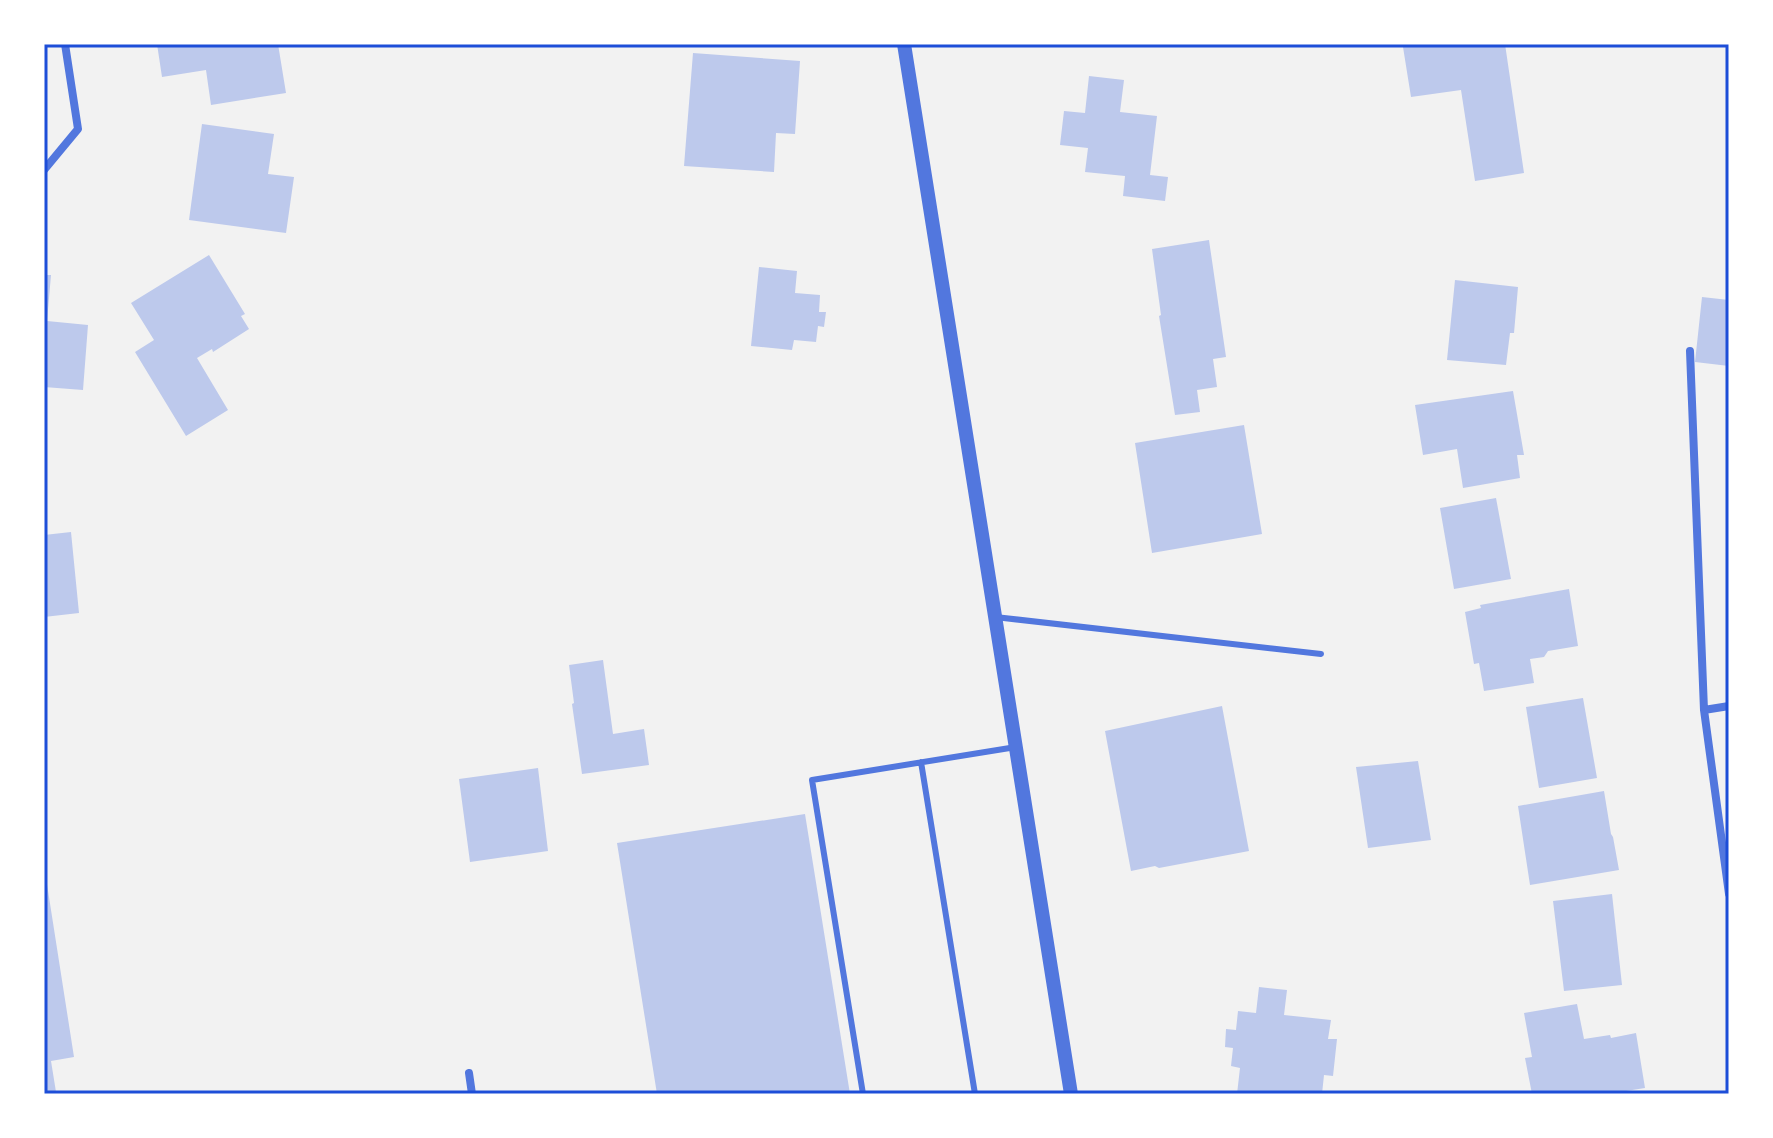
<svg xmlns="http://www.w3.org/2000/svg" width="1773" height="1138" font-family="Commissioner,sans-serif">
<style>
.building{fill:#bdc9ec}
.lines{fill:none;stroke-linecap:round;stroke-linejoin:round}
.service{stroke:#5277de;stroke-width:6}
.minor{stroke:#5277de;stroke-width:8}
.tertiary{stroke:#5277de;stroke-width:14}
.neatline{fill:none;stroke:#1d4ed8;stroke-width:3}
</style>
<rect width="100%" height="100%" fill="#f2f2f2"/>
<path class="building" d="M 157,44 L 278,44 L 286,93 L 211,105 L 206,70 L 162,77 Z
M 1422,44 L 1505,44 L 1524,173 L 1475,181 L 1461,90 L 1411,97 L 1403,47 Z
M 693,53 L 800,61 L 795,134 L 776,133 L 774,172 L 684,166 Z
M 1089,76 L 1124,80 L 1120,112 L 1157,116 L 1150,175 L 1168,177 L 1165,201 L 1123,196 L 1125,176 L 1085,172 L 1088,148 L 1060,145 L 1064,111 L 1085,113 Z
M 202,124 L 274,134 L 268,174 L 294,177 L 286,233 L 189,220 Z
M 1209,240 L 1226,357 L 1213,359 L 1217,387 L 1197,390 L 1200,412 L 1175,415 L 1159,316 L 1161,315 L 1152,249 Z
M 209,255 L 245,314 L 241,316 L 249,329 L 213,352 L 212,349 L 197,358 L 228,410 L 186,436 L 135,352 L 154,340 L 131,303 Z
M 759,267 L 797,271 L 795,293 L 820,295 L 819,312 L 826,312 L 824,327 L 818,326 L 816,342 L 794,340 L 792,350 L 751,346 Z
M 44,275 L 51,275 L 47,321 L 88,325 L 83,390 L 44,387 Z
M 1455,280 L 1518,287 L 1514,333 L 1510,333 L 1506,365 L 1447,360 Z
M 1702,297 L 1729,300 L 1729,366 L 1695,362 Z
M 1513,391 L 1524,455 L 1517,455 L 1520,478 L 1463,488 L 1457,449 L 1423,455 L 1415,405 Z
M 1244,425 L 1262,534 L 1152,553 L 1135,443 Z
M 1496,498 L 1511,579 L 1454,589 L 1440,508 Z
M 71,532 L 79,613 L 44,617 L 44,535 Z
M 1569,589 L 1578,646 L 1548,651 L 1544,657 L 1530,659 L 1534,683 L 1484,691 L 1479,663 L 1474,664 L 1465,612 L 1481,608 L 1480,605 Z
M 603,660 L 613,734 L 644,729 L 649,765 L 582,774 L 572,704 L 574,703 L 569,665 Z
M 1583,698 L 1597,778 L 1539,788 L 1526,707 Z
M 1222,706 L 1249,851 L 1159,868 L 1155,866 L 1131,871 L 1105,731 Z
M 1418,761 L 1431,840 L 1368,848 L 1356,767 Z
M 538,768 L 548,851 L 470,862 L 459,779 Z
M 1604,791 L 1611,834 L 1613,837 L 1619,870 L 1530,885 L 1518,806 Z
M 805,814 L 850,1094 L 657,1094 L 617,843 Z
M 44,878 L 46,878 L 74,1057 L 51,1061 L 56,1092 L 53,1094 L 44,1094 Z
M 1612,894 L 1622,985 L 1564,991 L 1553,901 Z
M 1259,987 L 1287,990 L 1284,1015 L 1331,1020 L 1328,1039 L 1337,1039 L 1333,1076 L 1324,1075 L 1322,1094 L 1237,1094 L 1240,1068 L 1231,1066 L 1233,1048 L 1225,1047 L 1226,1029 L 1236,1030 L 1238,1011 L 1256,1013 Z
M 1577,1004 L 1584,1039 L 1610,1035 L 1611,1038 L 1636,1033 L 1645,1088 L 1607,1094 L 1532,1094 L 1525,1058 L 1532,1057 L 1524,1013 Z"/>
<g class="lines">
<path class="service" d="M 995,617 L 1321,654
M 921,762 L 975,1094
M 863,1094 L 812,780 L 1016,747"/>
<path class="minor" d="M 44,170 L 78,129 L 65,44
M 1690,351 L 1704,710 L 1729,894
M 1704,710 L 1729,706
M 469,1073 L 472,1094"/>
<path class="tertiary" d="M 904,44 L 1071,1094"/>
</g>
<rect width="1773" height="1138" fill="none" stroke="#ffffff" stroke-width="92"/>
<rect x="46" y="46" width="1681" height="1046" class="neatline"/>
</svg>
